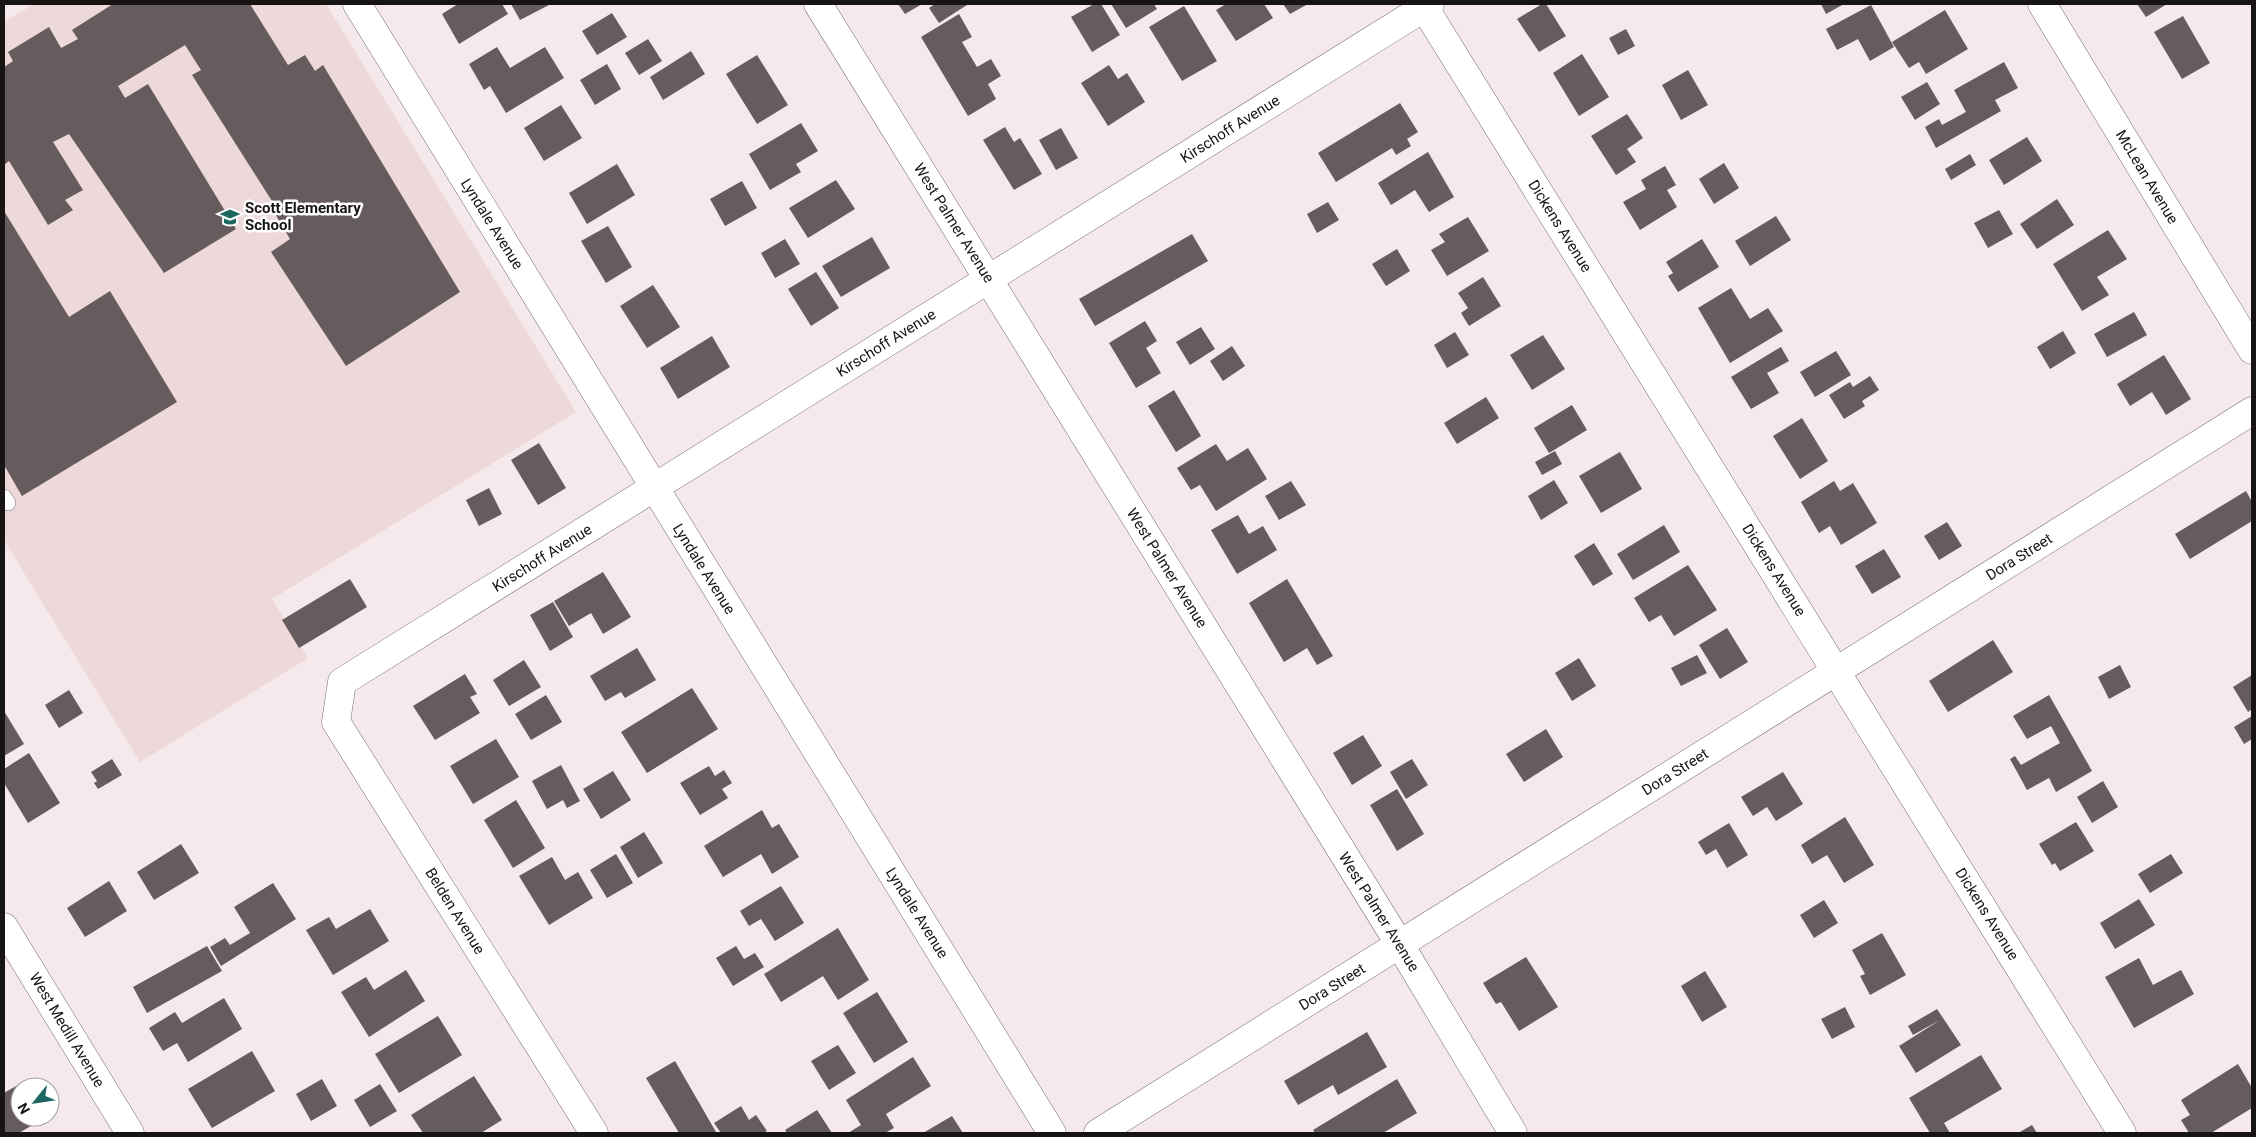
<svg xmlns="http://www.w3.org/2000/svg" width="2256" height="1137" font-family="Roboto,sans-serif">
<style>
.built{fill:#edd8da}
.building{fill:#665b5d}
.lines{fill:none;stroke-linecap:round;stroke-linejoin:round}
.lane-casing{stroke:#796f70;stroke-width:16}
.street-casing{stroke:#796f70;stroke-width:29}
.lane{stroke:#fff;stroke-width:15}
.street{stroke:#fff;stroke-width:28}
.labels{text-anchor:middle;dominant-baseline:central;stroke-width:5;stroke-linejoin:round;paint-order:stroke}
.street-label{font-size:15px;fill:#181414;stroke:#fff}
.poi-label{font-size:15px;font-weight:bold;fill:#181414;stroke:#fff;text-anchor:start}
</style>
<rect width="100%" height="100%" fill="#f6e9eb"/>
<path class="built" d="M 34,4 L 326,4 L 576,412 L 272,599 L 308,658 L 140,762 L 4,540 L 4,22 Z"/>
<path class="building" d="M 113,4 L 250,4 L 288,65 L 305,55 L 315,71 L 323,65 L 460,292 L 346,366 L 271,252 L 290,239 L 274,212 L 277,209 L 192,75 L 201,70 L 185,45 L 118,86 L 125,98 L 148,84 L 236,229 L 164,273 L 69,134 L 53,142 L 83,190 L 65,200 L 73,210 L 48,225 L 9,161 L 4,165 L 4,67 L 13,61 L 8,52 L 49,27 L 61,48 L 78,39 L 72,30 Z
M 458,4 L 502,4 L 508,14 L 459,44 L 442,14 Z
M 511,4 L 551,4 L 520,20 Z
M 898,4 L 922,4 L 905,14 Z
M 935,4 L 966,4 L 967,5 L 939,23 L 929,8 Z
M 1094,4 L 1101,4 L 1120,35 L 1092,52 L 1071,17 Z
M 1111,4 L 1154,4 L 1157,9 L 1126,28 Z
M 1226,4 L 1264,4 L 1273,18 L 1236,41 L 1216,10 Z
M 1283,4 L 1308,4 L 1290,14 Z
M 1542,4 L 1546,4 L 1566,36 L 1539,52 L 1517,19 Z
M 1821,4 L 1844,4 L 1826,14 Z
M 2137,4 L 2167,4 L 2146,17 Z
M 1871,5 L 1894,47 L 1870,61 L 1858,39 L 1837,50 L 1826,29 Z
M 1184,6 L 1217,61 L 1182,81 L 1149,27 Z
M 1945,10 L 1968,49 L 1926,74 L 1919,62 L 1909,68 L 1892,42 Z
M 612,13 L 627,37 L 597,55 L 582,31 Z
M 959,14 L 972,37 L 962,42 L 977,67 L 991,59 L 1001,76 L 988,84 L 996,99 L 968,116 L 921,37 Z
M 2183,16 L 2210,63 L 2182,79 L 2154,32 Z
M 1626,29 L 1635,46 L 1618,55 L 1609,38 Z
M 648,39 L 662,61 L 639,75 L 625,53 Z
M 497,47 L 510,68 L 545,47 L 564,78 L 506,113 L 490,86 L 484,90 L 469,64 Z
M 691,51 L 705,74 L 663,100 L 650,77 Z
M 1582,54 L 1609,97 L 1579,116 L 1553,73 Z
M 757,55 L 788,105 L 757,124 L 726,74 Z
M 2004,62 L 2018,88 L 1995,100 L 2001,111 L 1936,148 L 1925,127 L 1939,119 L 1942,125 L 1966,112 L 1954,90 Z
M 607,64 L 621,89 L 595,105 L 580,80 Z
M 1109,65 L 1118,79 L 1127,73 L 1145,102 L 1108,126 L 1081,83 Z
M 1688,70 L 1708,105 L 1681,120 L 1662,85 Z
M 1927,82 L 1940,104 L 1915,120 L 1901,97 Z
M 1400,103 L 1418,132 L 1407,139 L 1411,146 L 1396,155 L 1392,148 L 1336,182 L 1318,153 Z
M 561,105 L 582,138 L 544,161 L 524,128 Z
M 1627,114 L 1643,138 L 1627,149 L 1636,162 L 1616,175 L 1591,136 Z
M 801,123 L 818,151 L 796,164 L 801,172 L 770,190 L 749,154 Z
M 1005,127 L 1014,142 L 1020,138 L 1042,174 L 1014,190 L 983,140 Z
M 1061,128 L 1078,158 L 1056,170 L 1039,140 Z
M 2027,137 L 2042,161 L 2004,185 L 1989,160 Z
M 1428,152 L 1454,197 L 1429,212 L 1415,190 L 1391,205 L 1378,183 Z
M 1970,154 L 1976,165 L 1951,180 L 1945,169 Z
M 1724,163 L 1739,188 L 1714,204 L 1699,179 Z
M 617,164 L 635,195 L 587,224 L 569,193 Z
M 1665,166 L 1676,185 L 1667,190 L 1677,207 L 1640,230 L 1623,202 L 1646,189 L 1641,180 Z
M 836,180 L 855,209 L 808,238 L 789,208 Z
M 742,181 L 757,208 L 725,226 L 710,199 Z
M 2057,199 L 2074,225 L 2037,249 L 2020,224 Z
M 1328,202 L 1339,220 L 1317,233 L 1307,214 Z
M 1999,210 L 2013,234 L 1988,248 L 1974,223 Z
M 4,211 L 69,317 L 110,291 L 177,402 L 22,496 L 4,465 Z
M 1776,216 L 1791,240 L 1750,266 L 1735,241 Z
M 1468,217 L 1489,251 L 1447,276 L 1431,250 L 1445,242 L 1439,234 Z
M 608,226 L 632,267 L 606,283 L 581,241 Z
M 2108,230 L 2127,259 L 2097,277 L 2109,295 L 2082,311 L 2053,264 Z
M 1192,234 L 1208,261 L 1095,326 L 1079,299 Z
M 872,237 L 890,268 L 841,297 L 822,266 Z
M 785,239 L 800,264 L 775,278 L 761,253 Z
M 1702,239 L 1719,267 L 1678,292 L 1668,276 L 1673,273 L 1666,262 Z
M 1397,249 L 1410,271 L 1386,286 L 1372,264 Z
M 816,272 L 839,308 L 811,326 L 788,289 Z
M 1483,277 L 1501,306 L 1469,326 L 1461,313 L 1468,308 L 1458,293 Z
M 653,285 L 680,327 L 647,348 L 620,306 Z
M 1731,288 L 1750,319 L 1768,308 L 1783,331 L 1730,363 L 1698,308 Z
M 2134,312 L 2147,335 L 2107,357 L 2094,334 Z
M 1145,321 L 1157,341 L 1146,348 L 1161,373 L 1136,388 L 1109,343 Z
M 1201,327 L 1215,349 L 1190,365 L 1176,342 Z
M 2063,331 L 2076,353 L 2050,369 L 2037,347 Z
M 1455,332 L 1469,355 L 1447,368 L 1434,345 Z
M 1543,335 L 1565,369 L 1532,390 L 1510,355 Z
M 712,336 L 730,367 L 678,399 L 660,368 Z
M 1232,346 L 1245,366 L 1223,381 L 1210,361 Z
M 1781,347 L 1789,361 L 1767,373 L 1779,393 L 1751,409 L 1731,377 Z
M 1836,351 L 1851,375 L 1815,397 L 1800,372 Z
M 2164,355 L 2191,399 L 2166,415 L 2152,392 L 2130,406 L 2117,384 Z
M 1870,376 L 1879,390 L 1862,401 L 1865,406 L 1844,419 L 1829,395 L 1850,382 L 1853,387 Z
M 1174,390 L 1201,436 L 1176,452 L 1148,406 Z
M 1486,397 L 1499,418 L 1457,444 L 1444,423 Z
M 1572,405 L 1587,430 L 1549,453 L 1534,428 Z
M 1802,418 L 1828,461 L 1800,479 L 1773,436 Z
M 539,443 L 566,488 L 538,505 L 511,460 Z
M 1216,444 L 1227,461 L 1248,448 L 1267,479 L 1216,511 L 1200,485 L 1191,490 L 1177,468 Z
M 1555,451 L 1562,464 L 1542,475 L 1535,462 Z
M 1620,452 L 1642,489 L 1601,513 L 1579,476 Z
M 1554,480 L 1568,503 L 1541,520 L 1528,496 Z
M 1291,481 L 1306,505 L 1279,520 L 1265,496 Z
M 1834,481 L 1840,491 L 1853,483 L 1877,523 L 1841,545 L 1830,526 L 1819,533 L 1801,502 Z
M 489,488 L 502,514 L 479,526 L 466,500 Z
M 2246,491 L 2252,502 L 2252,521 L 2190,559 L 2175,534 Z
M 1238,515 L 1249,534 L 1263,526 L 1277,550 L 1237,574 L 1211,530 Z
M 1947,522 L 1962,546 L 1939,560 L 1924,536 Z
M 1664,525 L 1680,552 L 1633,580 L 1617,554 Z
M 1594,543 L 1613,574 L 1593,586 L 1574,556 Z
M 1884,549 L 1901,577 L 1872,594 L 1855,566 Z
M 1688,565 L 1717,610 L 1674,636 L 1661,615 L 1649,622 L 1634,598 Z
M 603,572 L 631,617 L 603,634 L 591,613 L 569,626 L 554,601 Z
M 350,579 L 367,607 L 299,648 L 282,620 Z
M 1287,579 L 1333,656 L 1317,665 L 1307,648 L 1284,662 L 1249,603 Z
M 553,602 L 573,637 L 550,651 L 530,615 Z
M 1727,628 L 1748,662 L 1720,679 L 1699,645 Z
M 1993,640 L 2013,672 L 1948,712 L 1929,681 Z
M 637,648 L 656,680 L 625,698 L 621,692 L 605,701 L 590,676 Z
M 1697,655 L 1707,673 L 1681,686 L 1671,668 Z
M 1579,658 L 1596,686 L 1572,701 L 1555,673 Z
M 524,660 L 541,687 L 509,706 L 493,680 Z
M 2120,665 L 2131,687 L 2109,699 L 2098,677 Z
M 465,674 L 477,694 L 470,697 L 480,713 L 435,740 L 413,706 Z
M 2252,675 L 2252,709 L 2248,712 L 2233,687 Z
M 692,688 L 718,729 L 647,773 L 621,732 Z
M 69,690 L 83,713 L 59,728 L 45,705 Z
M 546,695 L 562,722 L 531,740 L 515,714 Z
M 2049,695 L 2092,771 L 2056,792 L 2049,778 L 2027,790 L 2010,759 L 2015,756 L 2021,765 L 2060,743 L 2051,726 L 2027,739 L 2013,716 Z
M 4,711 L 24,744 L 4,756 Z
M 2252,716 L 2252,739 L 2244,744 L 2234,727 Z
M 1546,729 L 1563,757 L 1524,782 L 1506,754 Z
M 1363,735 L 1382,766 L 1352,785 L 1333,753 Z
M 496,739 L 519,777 L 473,804 L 450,766 Z
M 29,753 L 60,803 L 28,823 L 4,783 L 4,769 Z
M 112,759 L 122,775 L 98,789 L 94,783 L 97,781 L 91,772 Z
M 1412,759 L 1428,785 L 1406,799 L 1390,772 Z
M 561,765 L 580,801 L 567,808 L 563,800 L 547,809 L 532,781 Z
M 709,766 L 715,776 L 724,770 L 732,783 L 722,789 L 728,798 L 700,815 L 680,783 Z
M 613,771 L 631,800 L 601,819 L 583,789 Z
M 1783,772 L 1803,804 L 1776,821 L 1767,807 L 1753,816 L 1741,797 Z
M 2103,781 L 2118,807 L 2092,823 L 2077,797 Z
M 1397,789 L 1424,834 L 1397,851 L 1370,805 Z
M 516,800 L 545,848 L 513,868 L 484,820 Z
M 762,810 L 772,828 L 779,824 L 799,857 L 772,874 L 761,854 L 723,877 L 704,846 Z
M 1845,817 L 1874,865 L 1844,883 L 1827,855 L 1812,864 L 1801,845 Z
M 2076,822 L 2094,851 L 2060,871 L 2055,863 L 2052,865 L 2039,844 Z
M 1729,823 L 1748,855 L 1727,868 L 1716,849 L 1706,855 L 1698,842 Z
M 644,832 L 663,863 L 638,878 L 620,847 Z
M 181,844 L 199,873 L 154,900 L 137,872 Z
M 616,854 L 633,883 L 607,898 L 590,870 Z
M 2171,854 L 2183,873 L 2150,893 L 2138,874 Z
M 552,857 L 565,880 L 578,872 L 593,898 L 549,925 L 519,876 Z
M 109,881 L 127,911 L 85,937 L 67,908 Z
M 273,883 L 296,919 L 221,966 L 210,947 L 225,938 L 230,945 L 250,933 L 234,907 Z
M 781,886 L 804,923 L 775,941 L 761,919 L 749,926 L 740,911 Z
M 2139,899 L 2155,925 L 2115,949 L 2100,923 Z
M 1824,900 L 1838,923 L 1814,938 L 1800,915 Z
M 370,909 L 389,941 L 333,975 L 306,930 L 329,917 L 336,929 Z
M 838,928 L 869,980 L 838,1000 L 823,976 L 781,1002 L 764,974 Z
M 1882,933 L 1906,975 L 1870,995 L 1860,976 L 1865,974 L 1852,950 Z
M 207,946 L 222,971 L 147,1013 L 133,987 Z
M 736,946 L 744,959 L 755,953 L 764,967 L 733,986 L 716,958 Z
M 1526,957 L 1558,1007 L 1519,1031 L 1501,1002 L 1496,1004 L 1483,983 Z
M 2139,958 L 2153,985 L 2181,970 L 2194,994 L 2134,1028 L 2105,977 Z
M 406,970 L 425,1001 L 369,1037 L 341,992 L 366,977 L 374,990 Z
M 1705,971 L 1727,1007 L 1702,1022 L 1681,986 Z
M 877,992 L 908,1042 L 874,1063 L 843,1013 Z
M 224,998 L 242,1029 L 188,1062 L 177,1043 L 163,1051 L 149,1028 L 175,1012 L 182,1023 Z
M 1845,1007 L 1855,1027 L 1832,1039 L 1821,1019 Z
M 1937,1009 L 1961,1045 L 1916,1073 L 1899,1046 L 1940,1020 L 1913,1035 L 1908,1026 Z
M 438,1016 L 462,1055 L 399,1093 L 375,1054 Z
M 1367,1032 L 1387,1067 L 1338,1095 L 1333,1085 L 1298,1105 L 1284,1081 Z
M 838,1045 L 856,1073 L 829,1090 L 811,1061 Z
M 252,1051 L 275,1091 L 212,1128 L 188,1089 Z
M 1981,1055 L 2002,1089 L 1944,1123 L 1950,1133 L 1930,1133 L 1909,1098 Z
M 913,1057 L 931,1086 L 886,1114 L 894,1128 L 885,1133 L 848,1133 L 861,1125 L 846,1100 Z
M 675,1061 L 716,1132 L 714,1133 L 679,1133 L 646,1078 Z
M 2238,1064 L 2252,1088 L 2252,1108 L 2211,1133 L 2189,1133 L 2181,1120 L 2190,1115 L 2181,1100 Z
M 474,1076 L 502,1120 L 481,1133 L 423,1133 L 411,1115 Z
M 322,1079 L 337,1106 L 311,1121 L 296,1094 Z
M 1397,1079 L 1417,1113 L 1383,1133 L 1315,1133 L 1313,1130 Z
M 23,1082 L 26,1087 L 20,1087 L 20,1117 L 46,1117 L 19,1133 L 4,1133 L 4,1093 Z
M 380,1084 L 397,1111 L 370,1127 L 354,1100 Z
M 741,1106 L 749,1120 L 756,1115 L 767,1131 L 763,1133 L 721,1133 L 714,1123 Z
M 817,1110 L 832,1133 L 787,1133 L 785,1130 Z
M 952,1116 L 963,1133 L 923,1133 Z
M 2032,1125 L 2037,1133 L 2018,1133 Z"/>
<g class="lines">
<g class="lane-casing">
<path id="lane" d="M 4,497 L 8,503"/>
</g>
<g class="street-casing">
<path id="street" d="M 357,4 L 1052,1133
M 818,4 L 1400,945 L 1513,1133
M 2042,4 L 2252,350
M 1424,7 L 2122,1133
M 4,927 L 130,1133
M 594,1133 L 336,722 L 342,682 L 1430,4
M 1098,1133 L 2252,411"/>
</g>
<use href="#lane" class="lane"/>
<use href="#street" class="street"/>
</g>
<defs>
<g id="school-bare" transform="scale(1.5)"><path d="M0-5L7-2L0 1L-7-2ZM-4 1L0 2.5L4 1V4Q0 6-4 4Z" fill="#1c6760" stroke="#fff" stroke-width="2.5" paint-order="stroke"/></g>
</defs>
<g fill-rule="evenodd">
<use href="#school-bare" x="230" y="217"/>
</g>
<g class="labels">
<g class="street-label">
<text transform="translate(1230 129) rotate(-32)">Kirschoff Avenue</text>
<text transform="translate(2147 177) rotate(59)">McLean Avenue</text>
<text transform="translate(954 223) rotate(58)">West Palmer Avenue</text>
<text transform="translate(492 224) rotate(58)">Lyndale Avenue</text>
<text transform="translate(1560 226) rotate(58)">Dickens Avenue</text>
<text transform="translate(886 343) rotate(-32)">Kirschoff Avenue</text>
<text transform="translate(2019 557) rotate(-32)">Dora Street</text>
<text transform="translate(542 558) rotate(-32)">Kirschoff Avenue</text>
<text transform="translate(1167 568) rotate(58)">West Palmer Avenue</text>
<text transform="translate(704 569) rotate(58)">Lyndale Avenue</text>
<text transform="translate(1774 570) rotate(58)">Dickens Avenue</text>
<text transform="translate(1675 772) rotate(-32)">Dora Street</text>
<text transform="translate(455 911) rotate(58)">Belden Avenue</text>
<text transform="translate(1379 912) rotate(58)">West Palmer Avenue</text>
<text transform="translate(917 913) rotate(58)">Lyndale Avenue</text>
<text transform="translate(1987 914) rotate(58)">Dickens Avenue</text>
<text transform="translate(1332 987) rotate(-32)">Dora Street</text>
<text transform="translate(67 1030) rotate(59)">West Medill Avenue</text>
</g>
<g class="poi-label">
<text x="245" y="208">Scott Elementary<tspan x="245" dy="17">School</tspan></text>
</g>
</g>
<rect width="2256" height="1137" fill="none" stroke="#181414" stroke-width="10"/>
<g transform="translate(35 1102) rotate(240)"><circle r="24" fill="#ffffff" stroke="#a3a1a1"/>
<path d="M0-4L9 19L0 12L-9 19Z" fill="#1c6760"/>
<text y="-8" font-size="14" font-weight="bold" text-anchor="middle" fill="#181414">N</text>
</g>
</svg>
